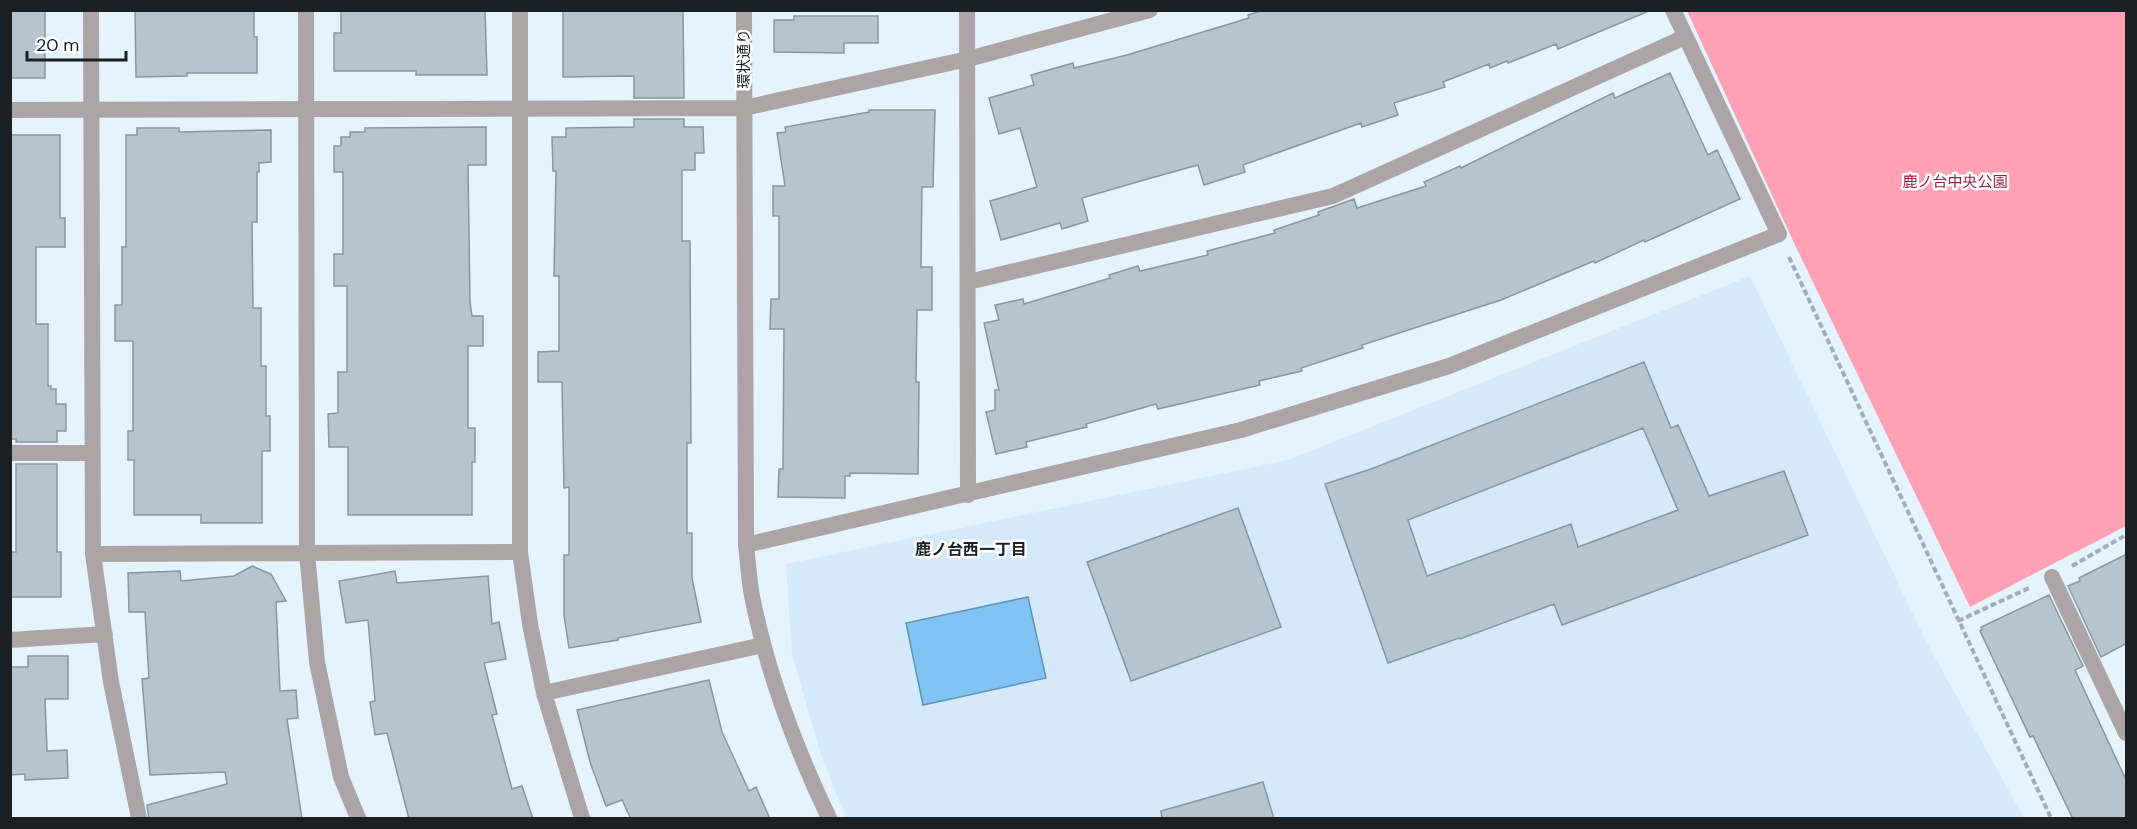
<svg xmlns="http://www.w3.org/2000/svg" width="2137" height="829" font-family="'DM Sans','Noto Sans JP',sans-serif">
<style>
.built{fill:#d4eafa}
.green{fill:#fea1b4}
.water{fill:#81c4f4;stroke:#6293b6;stroke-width:1.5}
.building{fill:#b6c4cf;stroke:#8896a0;stroke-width:1.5;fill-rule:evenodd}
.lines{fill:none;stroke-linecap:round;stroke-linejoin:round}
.path{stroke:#a2adb6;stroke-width:4;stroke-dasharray:6 3;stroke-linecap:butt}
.minor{stroke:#aca4a5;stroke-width:16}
.tertiary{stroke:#aca4a5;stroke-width:16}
.labels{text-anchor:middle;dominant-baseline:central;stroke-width:5;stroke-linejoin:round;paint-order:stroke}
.street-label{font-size:15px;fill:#1b2024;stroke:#fff}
.park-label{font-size:15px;fill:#972549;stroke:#fff}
.neighbourhood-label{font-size:16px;font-weight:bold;fill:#1b2024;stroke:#fff}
</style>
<rect width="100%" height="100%" fill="#e5f3fe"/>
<path class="built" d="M 1750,276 L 1926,641 L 2024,818 L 846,818 L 822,758 L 792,655 L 786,564 L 1288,460 Z"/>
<path class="green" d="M 1687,11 L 2126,11 L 2126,526 L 1970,607 L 1795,245 Z"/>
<path class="water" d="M 1028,597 L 1046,678 L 923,705 L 906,623 Z"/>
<path class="building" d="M 10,10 L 45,10 L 45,78 L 10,78 Z
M 135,10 L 254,10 L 254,37 L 257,37 L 257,73 L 187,73 L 187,76 L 136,77 Z
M 341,10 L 485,10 L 487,75 L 416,75 L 416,71 L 334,71 L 334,33 L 341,33 Z
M 563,10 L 683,10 L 684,98 L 634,98 L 634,76 L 563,77 Z
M 1264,10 L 1649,10 L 1649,11 L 1558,49 L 1556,44 L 1508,63 L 1507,61 L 1490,68 L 1489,64 L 1443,82 L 1445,87 L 1394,103 L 1398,115 L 1362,127 L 1361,123 L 1243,165 L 1245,172 L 1204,185 L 1198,165 L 1151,178 L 1082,198 L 1088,221 L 1062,229 L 1060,223 L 1001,240 L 990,201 L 1037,187 L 1020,128 L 999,134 L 989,98 L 1034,85 L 1031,75 L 1073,63 L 1074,68 L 1127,55 L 1249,18 L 1248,15 Z
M 794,16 L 878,16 L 878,43 L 844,43 L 844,53 L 774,52 L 774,20 L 794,20 Z
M 1670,73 L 1708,155 L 1717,150 L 1740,199 L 1645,242 L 1644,240 L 1595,263 L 1594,261 L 1501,300 L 1362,345 L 1363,348 L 1301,368 L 1302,371 L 1259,381 L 1260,385 L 1158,409 L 1156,404 L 1086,424 L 1087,427 L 1026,442 L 1027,447 L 996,454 L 986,412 L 995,410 L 995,390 L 999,390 L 984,323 L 999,320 L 995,305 L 1023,299 L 1024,304 L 1110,278 L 1109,275 L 1138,266 L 1140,271 L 1208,255 L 1207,251 L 1275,233 L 1274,230 L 1319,215 L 1318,212 L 1354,199 L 1357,208 L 1426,186 L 1424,182 L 1460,166 L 1461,168 L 1613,93 L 1615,98 Z
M 869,110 L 935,110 L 933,187 L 922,187 L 921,267 L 932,267 L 932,310 L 917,310 L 916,382 L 919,382 L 918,474 L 850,473 L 850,476 L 845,476 L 845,498 L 778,497 L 779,469 L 783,469 L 784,329 L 770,329 L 771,299 L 779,299 L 779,216 L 773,216 L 773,186 L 785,186 L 777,133 L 786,132 L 785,127 L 869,112 Z
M 634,119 L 684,119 L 684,127 L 703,127 L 704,153 L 695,153 L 695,170 L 682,170 L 682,241 L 690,241 L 691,443 L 687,443 L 687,533 L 692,533 L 692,578 L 701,622 L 618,638 L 618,640 L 569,648 L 564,616 L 564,555 L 569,555 L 569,487 L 564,488 L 562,382 L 538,382 L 538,352 L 559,351 L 559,276 L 554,276 L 556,171 L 553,171 L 552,137 L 566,137 L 566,128 L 634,127 Z
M 486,127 L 486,165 L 468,165 L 470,302 L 472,316 L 483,316 L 483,346 L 468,346 L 468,428 L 475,428 L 475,462 L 472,462 L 472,515 L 348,515 L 348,447 L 329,447 L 328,414 L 338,413 L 338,372 L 347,372 L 347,286 L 334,286 L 334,254 L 343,254 L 343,172 L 334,172 L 334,146 L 341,146 L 341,137 L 350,137 L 350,132 L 365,132 L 365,128 Z
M 137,128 L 179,128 L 179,132 L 271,130 L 271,162 L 259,163 L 259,172 L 257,172 L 257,222 L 252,222 L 253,308 L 261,308 L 261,366 L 266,366 L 266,416 L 270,416 L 270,451 L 262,451 L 262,523 L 201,523 L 201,515 L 134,515 L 134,460 L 128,460 L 128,431 L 133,431 L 133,341 L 115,341 L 115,305 L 122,305 L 122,247 L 126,247 L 126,135 L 137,135 Z
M 10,135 L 60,135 L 60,218 L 65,218 L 65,247 L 36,247 L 36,324 L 48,324 L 48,386 L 51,386 L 51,389 L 56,389 L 56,404 L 66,404 L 66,431 L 57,431 L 57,442 L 16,442 L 16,439 L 10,439 Z
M 1644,362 L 1671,428 L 1678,425 L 1709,496 L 1784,471 L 1808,535 L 1562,625 L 1554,604 L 1460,639 L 1459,638 L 1388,663 L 1325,484 L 1371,469 ZM 1643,428 L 1678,510 L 1578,547 L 1571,524 L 1427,576 L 1408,520 Z
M 16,464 L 57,464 L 57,552 L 61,552 L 61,597 L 11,597 L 11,552 L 16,552 Z
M 1238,508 L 1281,627 L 1131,681 L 1087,562 Z
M 2127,554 L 2127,643 L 2101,657 L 2068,586 L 2080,581 L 2079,578 Z
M 252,566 L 271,574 L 286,601 L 276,602 L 280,691 L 296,690 L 298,718 L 287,719 L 302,819 L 149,819 L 147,805 L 227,784 L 225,772 L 150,775 L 142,679 L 149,678 L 145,612 L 129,612 L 128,573 L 180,571 L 181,581 L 234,576 Z
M 395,571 L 397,583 L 488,576 L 492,624 L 499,622 L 506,659 L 484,663 L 497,714 L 492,715 L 512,789 L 522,786 L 533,819 L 409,819 L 387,733 L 375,735 L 370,702 L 375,701 L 368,620 L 346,623 L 339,581 Z
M 2049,595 L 2083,666 L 2075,670 L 2127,782 L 2127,819 L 2073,819 L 2033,736 L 2030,737 L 1980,631 L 1982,629 L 1981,627 Z
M 28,656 L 68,656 L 68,699 L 45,699 L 47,751 L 67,750 L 68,778 L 25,780 L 25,774 L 10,775 L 10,667 L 28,667 Z
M 709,680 L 722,732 L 749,791 L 756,787 L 770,819 L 631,819 L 622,800 L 606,806 L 590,762 L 577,710 Z
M 1263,782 L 1274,819 L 1162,819 L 1161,811 Z"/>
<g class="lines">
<path class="path" d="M 1789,257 L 2051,818
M 2072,566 L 2126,535
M 1958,621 L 2031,587"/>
<path class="minor" d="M 91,10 L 93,554 L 111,682 L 139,818
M 306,10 L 307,553 L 317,662 L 341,777 L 358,818
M 520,10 L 520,552 L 530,624 L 544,693 L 582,818
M 967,10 L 968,495
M 968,282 L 1333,196 L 1685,37
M 10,453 L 92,453
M 746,545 L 1241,430 L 1449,366 L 1779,234 L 1673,10
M 93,554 L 520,552
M 2052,577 L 2126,733
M 10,640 L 105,634
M 544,693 L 763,645"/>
<path class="tertiary" d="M 744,10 L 746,545 C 748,562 749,580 752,596 C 767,672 796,749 829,818
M 10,110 L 744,108 L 968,59 L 1150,10"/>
</g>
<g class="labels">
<g class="street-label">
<text transform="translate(744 59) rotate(-90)">環状通り</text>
</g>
<g class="park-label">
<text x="1955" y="182">鹿ノ台中央公園</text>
</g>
<g class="neighbourhood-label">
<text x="971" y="549">鹿ノ台西一丁目</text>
</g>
</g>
<rect width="2137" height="829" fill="none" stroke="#1b2024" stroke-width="24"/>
<path d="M27 51v9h99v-9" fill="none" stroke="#1b2024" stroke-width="3"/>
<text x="36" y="51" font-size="18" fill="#1b2024" stroke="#ffffff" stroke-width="4.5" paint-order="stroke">20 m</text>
</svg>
